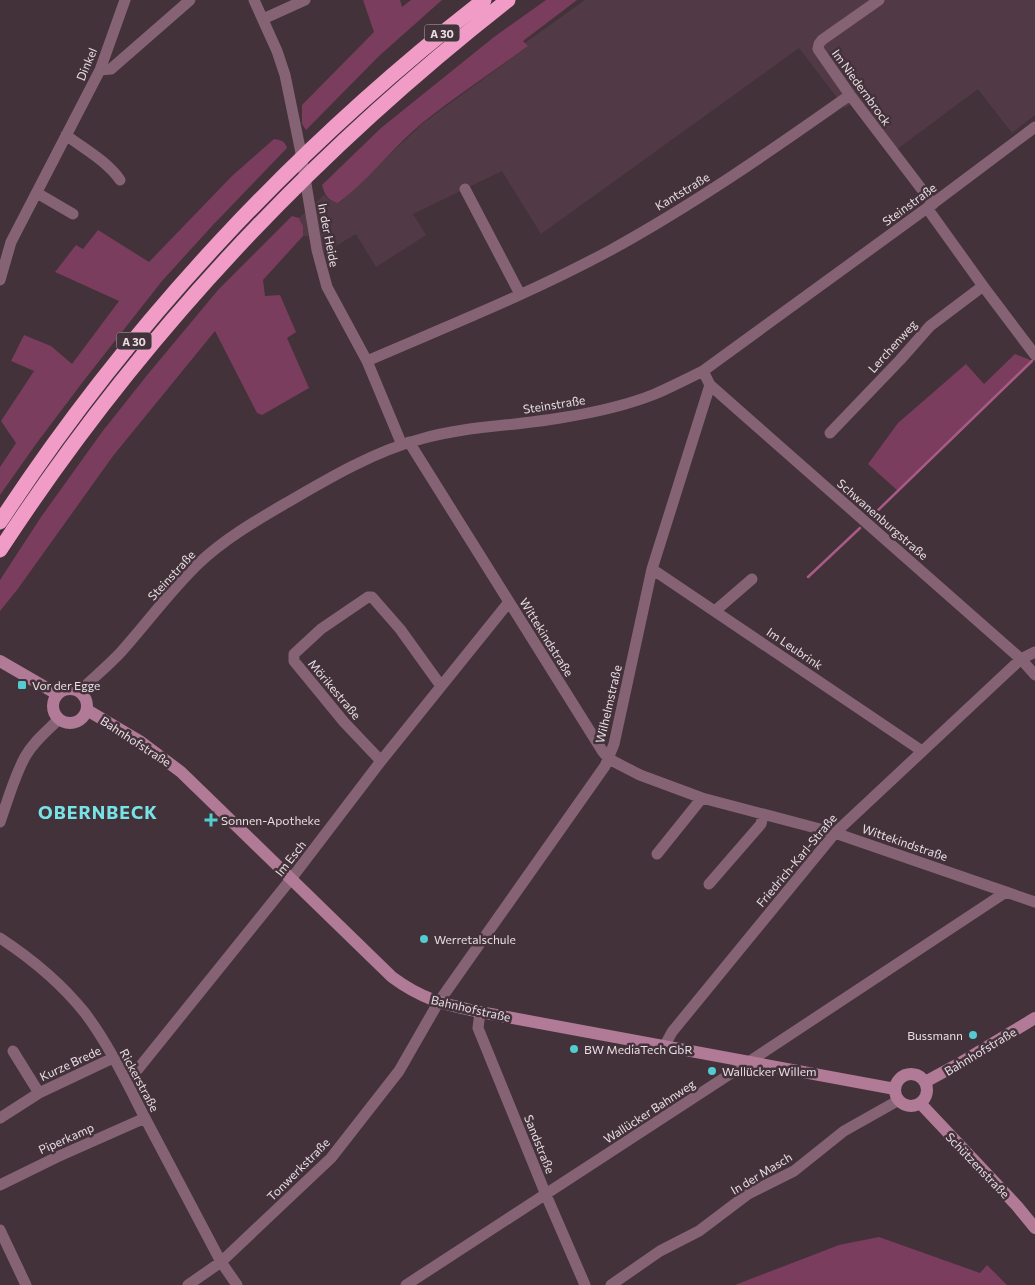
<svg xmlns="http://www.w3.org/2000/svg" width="1035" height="1285" font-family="Commissioner,sans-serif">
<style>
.built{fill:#513a45}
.green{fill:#7a3d5d}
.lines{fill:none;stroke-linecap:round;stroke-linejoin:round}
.stream{stroke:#a95b85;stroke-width:2.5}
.street{stroke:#866374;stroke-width:11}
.secondary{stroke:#b17a96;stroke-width:12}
.highway{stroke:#f09cc7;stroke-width:15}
.poi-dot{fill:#52ccd0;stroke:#43323a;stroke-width:2}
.labels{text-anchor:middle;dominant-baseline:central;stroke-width:5;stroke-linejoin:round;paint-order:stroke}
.shield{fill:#43323a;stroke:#b6aab0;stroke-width:1}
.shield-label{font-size:11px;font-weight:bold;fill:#e8dde2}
.street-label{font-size:12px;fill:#e8dde2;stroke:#43323a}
.poi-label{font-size:12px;fill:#e8dde2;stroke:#43323a;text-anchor:start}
.district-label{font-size:18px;font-weight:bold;letter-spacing:1px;fill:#77e3e6;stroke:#43323a}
</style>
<rect width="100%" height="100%" fill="#43323a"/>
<path class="built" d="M 585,0 L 1035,0 L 1035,115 L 1012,133 L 978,89 L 896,150 L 857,99 L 845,108 L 799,48 L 541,234 L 502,171 L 413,214 L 426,235 L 376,267 L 356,234 L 324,253 L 317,237 L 303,236 L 303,226 L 299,218 L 324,195 L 329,200 L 339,203 L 422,124 L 527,47 L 525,43 Z"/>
<path class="green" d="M 363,0 L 400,0 L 402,7 L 411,0 L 442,0 L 379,56 L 306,130 L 302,124 L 302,105 L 374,32 Z
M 546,0 L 577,0 L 523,41 L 528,46 C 493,72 456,96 422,123 C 392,148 369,180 338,203 C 328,200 325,196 322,185 L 381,128 L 494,37 Z
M 274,139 C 281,140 285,141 287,148 L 212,226 L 162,281 L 85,379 L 36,444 L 0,495 L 0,467 L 16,443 L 1,421 L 34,371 L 11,361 L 24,335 L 51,346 L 72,364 L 119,301 L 55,272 L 76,245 L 83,249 L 98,230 L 149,262 L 232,176 Z
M 292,216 L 299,218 L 303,226 L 303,236 L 263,280 L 265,296 L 280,295 L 296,332 L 287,338 L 309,388 L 262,415 L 257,413 L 215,331 L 113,456 L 17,590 L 0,611 L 0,580 L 41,517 L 102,432 L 148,374 L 218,290 Z
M 1015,354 L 1033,361 L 898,491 L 868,464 L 898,423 L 966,364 L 984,384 Z
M 879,1237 L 980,1273 L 987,1265 L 1007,1285 L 735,1285 L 839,1245 Z"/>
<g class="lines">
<path class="stream" d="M 872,516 L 1032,361
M 808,577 L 860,528"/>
<path class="street" d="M 254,0 L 277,51 L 285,75 L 300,148 L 317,250 L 327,287 L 367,361 L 402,445
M 879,0 L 822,40 L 819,44 L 818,49 L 850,95 L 933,204
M 263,19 L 305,0
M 100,70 L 111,69 L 190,0
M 66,135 C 84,149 107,161 120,180
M 465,189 L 520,294
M 37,193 L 73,214
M 927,208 L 983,286 L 1035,355
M 0,280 L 11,242 L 100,70 L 125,0
M 367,361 C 448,326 531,293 609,251 C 693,205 772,150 850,95
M 710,385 L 1021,659 L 1035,675
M 830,433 L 900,360 L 930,326 L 983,286
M 409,442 L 603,752 L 609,759 L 640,775 L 702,798 L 835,833 L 1035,902
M 652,569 L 922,751
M 715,611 L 752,579
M 80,691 C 93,678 108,666 121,652 C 147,623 170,591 198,564 C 224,539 257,520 288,502 C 329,478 375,451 421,439 C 466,426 514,426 560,418 C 592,413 625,406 655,394 C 671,387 687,379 703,371 L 927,208 L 1035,127
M 381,761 L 344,722 L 294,661 L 294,654 L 321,629 L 368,597 L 372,597 L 400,629 L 441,686
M 0,822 C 8,800 14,777 25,757 C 33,742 47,731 59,719
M 657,854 L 702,798
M 709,884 L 761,824 L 763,815
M 0,938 C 32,959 61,983 85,1013 C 109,1045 127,1083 145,1118 C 170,1166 196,1214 221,1262 L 237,1285
M 480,1012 L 478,1028 L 546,1195 L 585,1285
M 665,1045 L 672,1032 L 835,833 L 1021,659 L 1035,652
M 13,1051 L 39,1093
M 125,1079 L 138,1069 L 291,879 L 381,761 L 509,602
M 0,1118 L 39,1093 L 113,1058
M 0,1185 L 57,1157 L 145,1118
M 0,1230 L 26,1285
M 188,1285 L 221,1262 L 331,1158 L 399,1071 L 438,1003 L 605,766 L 614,744 L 652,569 L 710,385 L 703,371
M 406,1285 L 750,1061 L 1006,892
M 611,1285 L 660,1251 L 699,1231 L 748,1194 L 794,1171 L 844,1131 L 899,1100"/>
<path class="secondary" d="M 0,661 L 57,694
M53 706a17 17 0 1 1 34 0a17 17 0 1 1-34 0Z
M 87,710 L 141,742 L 181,772 L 392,977 C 423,1000 444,1004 480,1012 L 895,1089
M895 1090a16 16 0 1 1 32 0a16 16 0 1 1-32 0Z
M 925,1082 L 962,1062 L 1035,1018
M 920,1103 L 1017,1206 L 1035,1228"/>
<path class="highway" d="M 0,522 C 130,323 296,146 484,0
M 0,550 C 138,338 309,156 508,0"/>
</g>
<g class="poi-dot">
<rect x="17" y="680" width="10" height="10" rx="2.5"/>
<path d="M208.5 812.5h5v5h5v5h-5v5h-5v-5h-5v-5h5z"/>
<circle cx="424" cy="939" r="5"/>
<circle cx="973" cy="1035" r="5"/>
<circle cx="574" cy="1049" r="5"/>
<circle cx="712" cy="1071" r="5"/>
</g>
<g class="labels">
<g class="shield">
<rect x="424.5" y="24.5" width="35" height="17" rx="4"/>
<rect x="116.5" y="332.5" width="35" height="17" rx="4"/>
</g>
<g class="shield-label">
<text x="442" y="33">A 30</text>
<text x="134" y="341">A 30</text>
</g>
<g class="street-label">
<text transform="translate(86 64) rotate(-67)">Dinkel</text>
<text transform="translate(862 87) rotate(54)">Im Niedernbrock</text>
<text transform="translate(682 191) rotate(-31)">Kantstraße</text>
<text transform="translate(909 204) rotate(-36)">Steinstraße</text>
<text transform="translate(329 235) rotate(79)">In der Heide</text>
<text transform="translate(892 346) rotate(-48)">Lerchenweg</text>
<text transform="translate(554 404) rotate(-9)">Steinstraße</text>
<text transform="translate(883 519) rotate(41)">Schwanenburgstraße</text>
<text transform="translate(171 575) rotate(-47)">Steinstraße</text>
<text transform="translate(547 637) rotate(58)">Wittekindstraße</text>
<text transform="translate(795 648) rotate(34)">Im Leubrink</text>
<text transform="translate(335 689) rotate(50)">Mörikestraße</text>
<text transform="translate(608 704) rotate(-77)">Wilhelmstraße</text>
<text transform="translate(136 741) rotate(33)">Bahnhofstraße</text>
<text transform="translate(905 842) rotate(19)">Wittekindstraße</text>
<text transform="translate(290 858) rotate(-52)">Im Esch</text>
<text transform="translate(796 860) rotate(-50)">Friedrich-Karl-Straße</text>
<text transform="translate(471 1008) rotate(13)">Bahnhofstraße</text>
<text transform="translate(980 1051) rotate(-31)">Bahnhofstraße</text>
<text transform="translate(70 1063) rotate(-25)">Kurze Brede</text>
<text transform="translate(140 1080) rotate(62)">Rickerstraße</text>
<text transform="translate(649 1111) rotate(-33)">Wallücker Bahnweg</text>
<text transform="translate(66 1138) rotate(-24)">Piperkamp</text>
<text transform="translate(540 1144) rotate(68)">Sandstraße</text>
<text transform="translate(978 1165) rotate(46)">Schützenstraße</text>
<text transform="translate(298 1169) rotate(-45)">Tonwerkstraße</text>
<text transform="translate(761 1173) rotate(-31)">In der Masch</text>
</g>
<g class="poi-label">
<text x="32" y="685">Vor der Egge</text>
<text x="221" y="820">Sonnen-Apotheke</text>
<text x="434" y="939">Werretalschule</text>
<text x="963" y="1035" text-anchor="end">Bussmann</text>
<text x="584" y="1049">BW MediaTech GbR</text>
<text x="722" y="1071">Wallücker Willem</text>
</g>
<g class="district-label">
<text x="98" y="812">OBERNBECK</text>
</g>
</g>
</svg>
